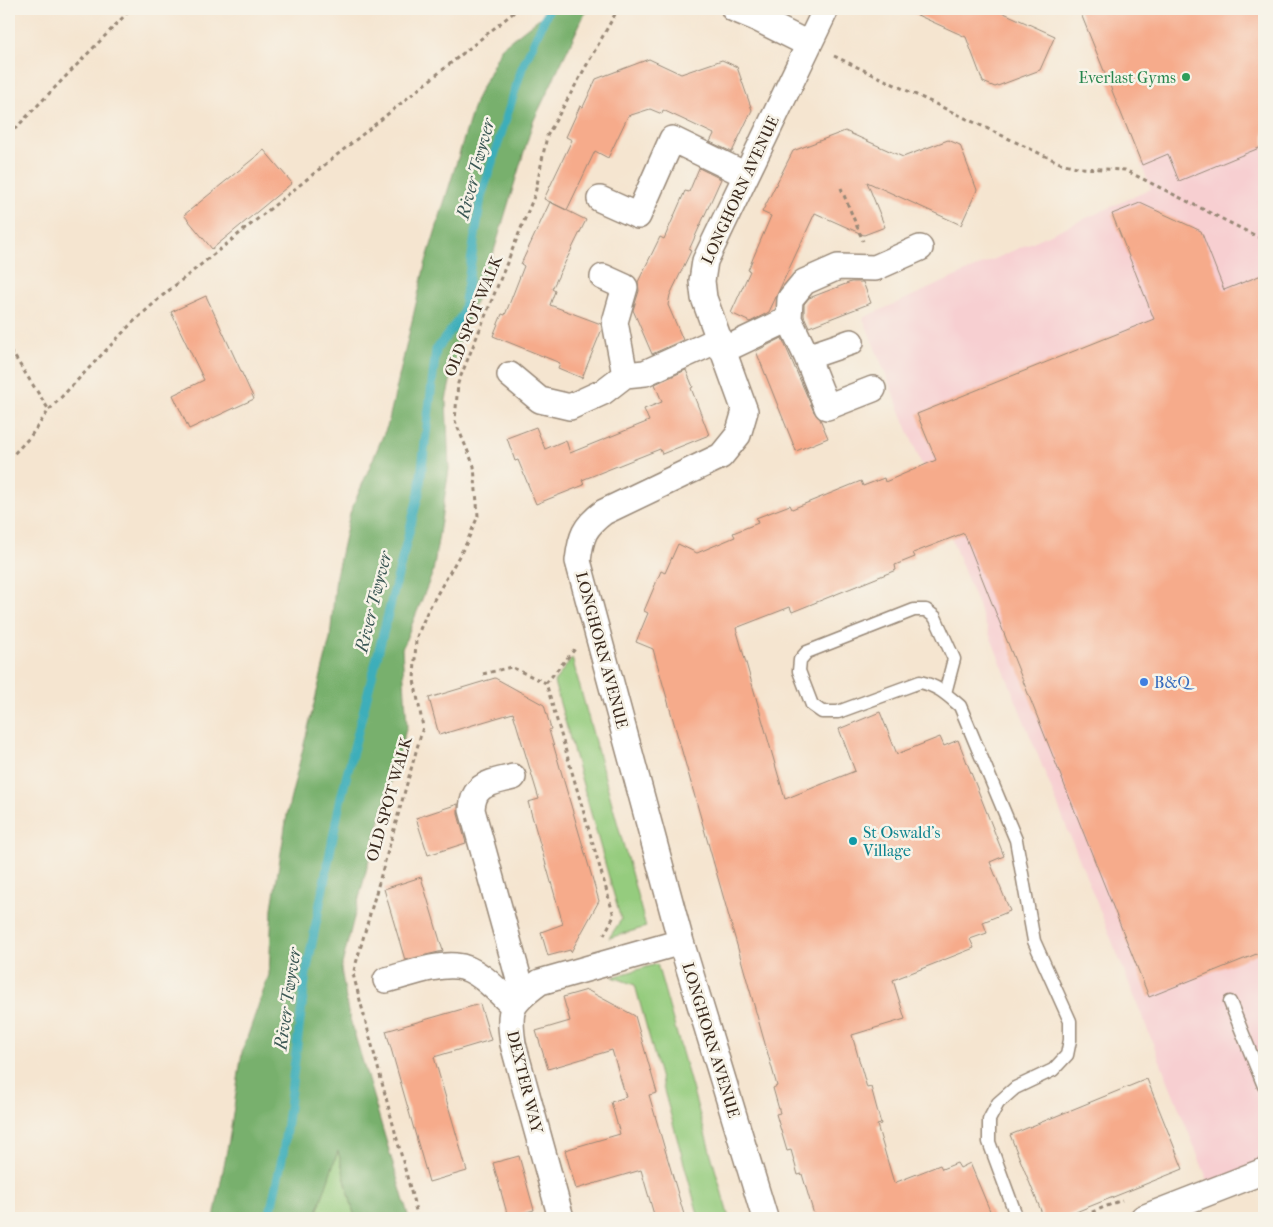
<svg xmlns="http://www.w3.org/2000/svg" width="1273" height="1227" font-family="'IM FELL French Canon',serif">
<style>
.built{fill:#f7cfd1}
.green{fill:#95cc7e;stroke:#687b4e}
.forest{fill:#78b06d;stroke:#5a6d46}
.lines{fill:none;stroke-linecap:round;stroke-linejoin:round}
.stream{stroke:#3eaeba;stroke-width:9}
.building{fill:#f6ab8b}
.service-casing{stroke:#988877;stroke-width:15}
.minor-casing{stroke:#988877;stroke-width:28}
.path{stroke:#988877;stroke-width:3;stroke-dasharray:4 4;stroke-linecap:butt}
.service{stroke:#fff;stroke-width:12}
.minor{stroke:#fff;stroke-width:25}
.leisure-dot{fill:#2e9e5b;stroke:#f7f3e8;stroke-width:2}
.shop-dot{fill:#3f7fe0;stroke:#f7f3e8;stroke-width:2}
.culture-dot{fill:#0f9aa8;stroke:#f7f3e8;stroke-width:2}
.labels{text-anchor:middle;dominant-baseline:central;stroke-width:5;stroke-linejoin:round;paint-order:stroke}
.leisure-label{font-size:16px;fill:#27864d;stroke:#f7f3e8;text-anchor:end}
.street-label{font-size:16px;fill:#3b2a1e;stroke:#f7f3e8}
.shop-label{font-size:16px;fill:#366cbe;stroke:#f7f3e8;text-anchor:start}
.culture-label{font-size:16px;fill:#0d838f;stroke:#f7f3e8;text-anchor:start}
.water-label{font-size:18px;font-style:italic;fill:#3c5855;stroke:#f7f3e8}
</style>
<rect width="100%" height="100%" fill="#f7f3e8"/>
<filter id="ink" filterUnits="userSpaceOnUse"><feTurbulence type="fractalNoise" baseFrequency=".02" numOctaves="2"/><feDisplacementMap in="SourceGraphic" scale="10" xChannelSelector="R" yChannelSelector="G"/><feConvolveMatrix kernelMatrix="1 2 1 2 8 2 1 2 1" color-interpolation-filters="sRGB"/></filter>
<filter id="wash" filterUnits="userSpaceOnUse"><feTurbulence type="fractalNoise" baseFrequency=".0096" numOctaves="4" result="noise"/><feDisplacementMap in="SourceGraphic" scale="20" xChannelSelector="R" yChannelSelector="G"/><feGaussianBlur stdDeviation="1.12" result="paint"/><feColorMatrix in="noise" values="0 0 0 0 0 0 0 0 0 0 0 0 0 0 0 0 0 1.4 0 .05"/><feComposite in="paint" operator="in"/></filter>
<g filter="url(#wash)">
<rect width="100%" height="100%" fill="#f5e5d0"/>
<path class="built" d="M 1079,9 L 1264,9 L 1264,1171 L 1212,1191 L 863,318 L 1151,189 Z"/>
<path class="green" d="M 572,658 L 646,927 L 609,938 L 621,920 L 554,682 Z
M 657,964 L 729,1218 L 699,1218 L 635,985 L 613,977 Z
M 338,1150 L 355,1218 L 315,1218 Z"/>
<path class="forest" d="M 551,9 L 587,9 L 533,122 L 491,261 L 458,346 L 446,400 L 449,469 L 433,572 L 402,649 L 407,726 L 371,852 L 341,968 L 348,1012 L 409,1218 L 355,1218 L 338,1151 L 315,1218 L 214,1218 L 230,1134 L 242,1052 L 269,975 L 272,908 L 288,809 L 330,639 L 336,576 L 350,513 L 388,424 L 425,265 L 476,99 L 502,47 Z"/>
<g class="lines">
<path class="stream" d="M 269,1218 L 283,1154 L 306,974 L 340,802 L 419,493 L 436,350 L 463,314 L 481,197 L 522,68 L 549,9"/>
</g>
<g id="blocks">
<path class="building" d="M 904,9 L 995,9 L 1055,36 L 1040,70 L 995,87 L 983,82 L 966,37 Z
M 1079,9 L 1264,9 L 1264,146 L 1179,181 L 1168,154 L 1142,165 Z
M 649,59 L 681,74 L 722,60 L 737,67 L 752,110 L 732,152 L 710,142 L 714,134 L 663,110 L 662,114 L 650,109 L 628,116 L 608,158 L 595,151 L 567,210 L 544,199 L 572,140 L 566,137 L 580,106 L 583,107 L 596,79 Z
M 845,131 L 903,157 L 948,140 L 960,145 L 977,190 L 961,225 L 867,182 L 885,227 L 864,235 L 815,213 L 769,312 L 750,322 L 731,313 L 750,271 L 748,270 L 771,216 L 762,212 L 793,151 Z
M 264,150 L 292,183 L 212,249 L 184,215 Z
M 699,168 L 721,179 L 689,250 L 691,251 L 670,295 L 668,305 L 683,340 L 652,354 L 633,310 L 639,291 L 638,282 L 660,237 L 664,239 L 685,191 L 689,192 Z
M 550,202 L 586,220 L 552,289 L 555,291 L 550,305 L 601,324 L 602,329 L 582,378 L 558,368 L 560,363 L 493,336 L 502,314 L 505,315 L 524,266 L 521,264 Z
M 1140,203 L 1201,231 L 1224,290 L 1264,274 L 1264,951 L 1149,997 L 964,533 L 913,553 L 915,557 L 895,565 L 896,570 L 792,612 L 790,607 L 736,628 L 785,799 L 855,771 L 839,729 L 880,712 L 897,754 L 940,737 L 944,746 L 958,740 L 1004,856 L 990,862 L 1010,911 L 983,922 L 987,933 L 970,939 L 974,948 L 893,980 L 905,1019 L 852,1035 L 867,1088 L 871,1087 L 881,1124 L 877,1125 L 894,1183 L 940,1165 L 942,1169 L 957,1163 L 960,1168 L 970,1163 L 993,1218 L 815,1218 L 802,1174 L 798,1175 L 791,1150 L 787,1151 L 776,1114 L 780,1113 L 773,1088 L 777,1086 L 653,649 L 636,642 L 648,613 L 644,611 L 661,571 L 665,573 L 678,544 L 697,553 L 735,537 L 733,533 L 758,523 L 756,518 L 790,505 L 792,509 L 861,481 L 863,486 L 884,478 L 885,482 L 936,460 L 917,414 L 1154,319 L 1112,214 Z
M 851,282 L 863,282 L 871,303 L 809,327 L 804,316 L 804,304 L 809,298 Z
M 206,296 L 254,399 L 189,429 L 173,395 L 204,380 L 171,312 Z
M 782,338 L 814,412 L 820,419 L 828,438 L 796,451 L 756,351 Z
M 686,370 L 693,387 L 691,388 L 709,435 L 662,454 L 660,449 L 582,480 L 584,485 L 536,504 L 518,460 L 515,461 L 507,438 L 536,427 L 545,449 L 566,440 L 570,453 L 649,421 L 644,409 L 662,402 L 655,384 Z
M 495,678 L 544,705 L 551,729 L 549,730 L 599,901 L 571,952 L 570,950 L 548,956 L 541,932 L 563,924 L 528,802 L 539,799 L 513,713 L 439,735 L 429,698 Z
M 458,804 L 458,814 L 466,843 L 428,855 L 416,818 Z
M 421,877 L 443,951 L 405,960 L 384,889 Z
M 587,990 L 635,1016 L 657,1093 L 649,1095 L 685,1218 L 655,1218 L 641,1170 L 576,1189 L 565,1150 L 620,1134 L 611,1102 L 626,1097 L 612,1050 L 548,1069 L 536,1031 L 570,1021 L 563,997 Z
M 480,1004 L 491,1040 L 434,1057 L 467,1171 L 429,1182 L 386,1031 Z
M 1147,1079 L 1183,1169 L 1061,1218 L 1044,1218 L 1010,1135 Z
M 519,1156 L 534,1210 L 508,1217 L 493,1163 Z"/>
</g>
</g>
<g filter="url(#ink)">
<use href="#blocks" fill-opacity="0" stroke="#988877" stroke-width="1"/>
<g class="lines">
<g class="service-casing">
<path id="service" d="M 945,693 L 954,659 L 935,617 L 926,610 L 914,610 L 807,652 L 800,660 L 799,671 L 812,705 L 822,712 L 838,712 L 920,682 C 938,686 946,694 960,706 L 1016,840 L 1034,941 L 1070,1021 L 1070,1040 L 1067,1055 L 1053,1070 L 1015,1088 L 998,1103 L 989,1120 L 989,1142 L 1017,1218
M 1230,1002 L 1264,1086"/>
</g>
<g class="minor-casing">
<path id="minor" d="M 734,9 L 756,18 L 808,44
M 600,199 L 638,216 L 672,139 L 746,175
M 603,277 L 625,287 L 615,322 L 625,375
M 789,319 L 807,357 L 827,407 L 873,389
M 724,350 L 789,319 L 790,299 L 804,282 L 838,267 L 875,268 L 920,248
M 807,357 L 851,342
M 510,375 L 540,400 L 570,407 L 603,392 L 625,375 L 645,373 L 720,339
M 513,777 C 491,783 473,783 472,810 L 523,994
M 386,980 C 407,975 435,964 456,966 C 477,967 499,992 513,1006
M 561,1218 L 513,1044 C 508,1008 510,1004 540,982 L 681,942
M 765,1218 L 681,942 L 578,561 C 581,536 584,527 604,512 L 721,456 L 738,435 L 745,411 L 704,298 L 702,281 L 705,261 L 826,9
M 1143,1218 L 1264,1171"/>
</g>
<path class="path" d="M 834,56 L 1060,163 L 1081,168 L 1125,170 L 1264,240
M 9,135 L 131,9
M 841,188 L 863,241
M 9,353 L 13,354 L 49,410
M 9,459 L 30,437 L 49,410 L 131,324 L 162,296 L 518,9
M 483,674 L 511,667 L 546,683 L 614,916 L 604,935
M 546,683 L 575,649
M 418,1218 L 353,974 L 423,727 L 414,680 L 416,639 L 428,610 L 466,544 L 478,516 L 474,466 L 455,421 L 458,383 L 535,194 L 547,136 L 618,9
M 1077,1218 L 1122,1200"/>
<use href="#service" class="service"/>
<use href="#minor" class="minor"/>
</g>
</g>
<circle class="leisure-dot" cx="1186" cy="77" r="5"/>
<circle class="shop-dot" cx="1144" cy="682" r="5"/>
<circle class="culture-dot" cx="853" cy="841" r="5"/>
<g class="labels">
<g class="leisure-label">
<text x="1176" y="77">Everlast Gyms</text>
</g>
<g class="street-label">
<text transform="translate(740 190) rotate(-65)">LONGHORN AVENUE</text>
<text transform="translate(473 316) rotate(-68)">OLD SPOT WALK</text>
<text transform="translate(602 650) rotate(75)">LONGHORN AVENUE</text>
<text transform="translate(389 799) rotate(-74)">OLD SPOT WALK</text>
<text transform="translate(711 1040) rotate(73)">LONGHORN AVENUE</text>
<text transform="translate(525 1082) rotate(76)">DEXTER WAY</text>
</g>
<g class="shop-label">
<text x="1154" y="682">B&amp;Q</text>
</g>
<g class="culture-label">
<text x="863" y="832">St Oswald's<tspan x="863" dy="18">Village</tspan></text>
</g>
<g class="water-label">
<text transform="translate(476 169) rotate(-75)">River Twyver</text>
<text transform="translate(374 602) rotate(-76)">River Twyver</text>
<text transform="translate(288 999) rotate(-82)">River Twyver</text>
</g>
</g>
<rect width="1273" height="1227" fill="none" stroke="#f7f3e8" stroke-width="30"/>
</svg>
